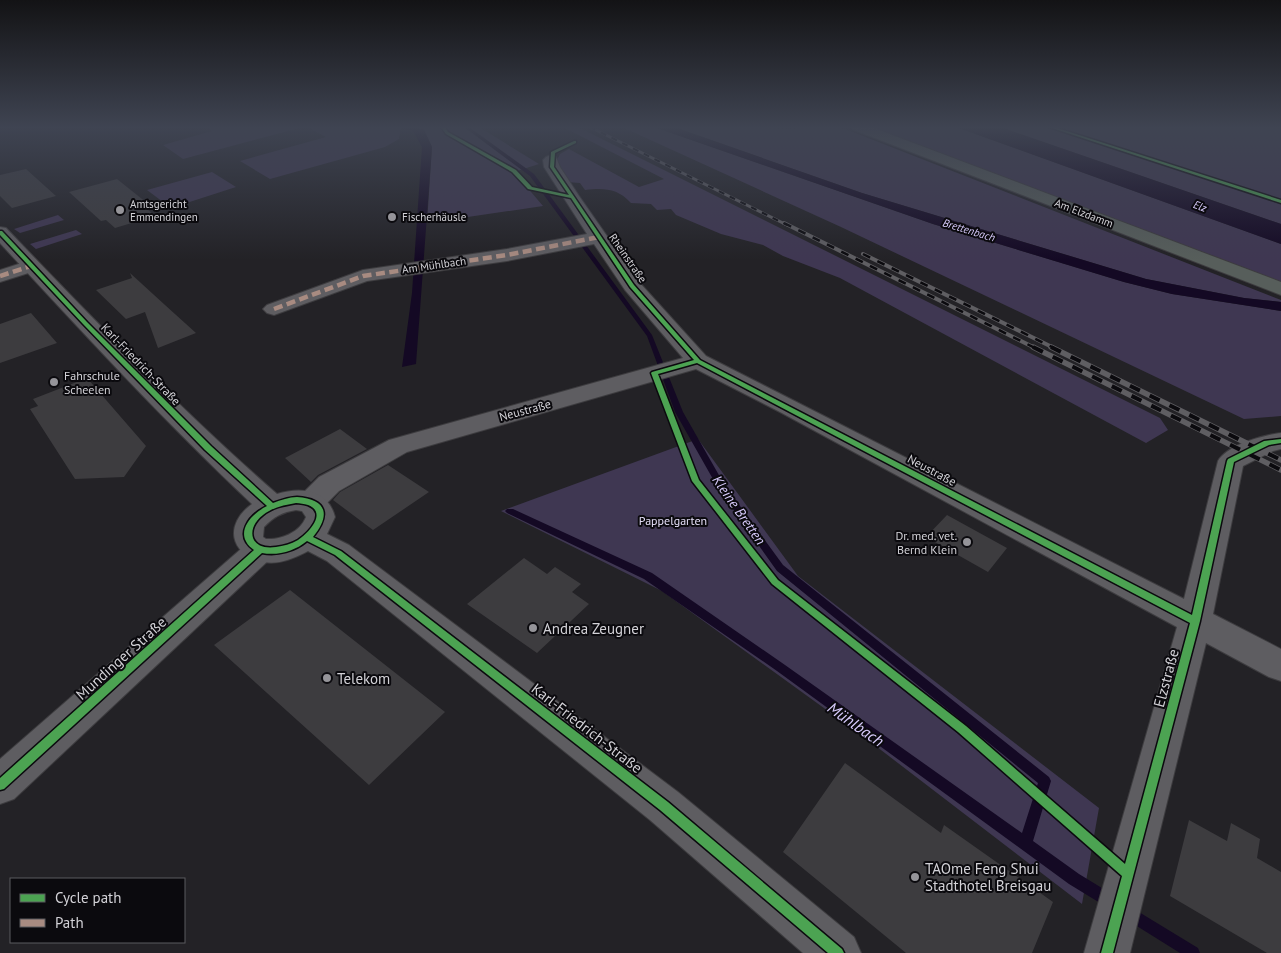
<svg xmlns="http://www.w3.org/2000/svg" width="1281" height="953" font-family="'PT Sans',sans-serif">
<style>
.green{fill:#3f3752}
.water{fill:#140924}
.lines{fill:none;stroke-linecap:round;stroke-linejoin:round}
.stream{fill:#140924;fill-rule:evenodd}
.building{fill:#3d3c3f}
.minor-casing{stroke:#3d3c3f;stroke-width:2}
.tertiary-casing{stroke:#3d3c3f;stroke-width:2}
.primary-casing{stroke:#3d3c3f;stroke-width:2}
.minor{fill:#5e5d61;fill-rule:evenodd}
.tertiary{fill:#5e5d61;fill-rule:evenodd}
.primary{fill:#575e5b;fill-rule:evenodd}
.rail-far2-casing{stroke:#5f5e62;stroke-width:3}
.rail-far1-casing{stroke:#5f5e62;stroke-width:4}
.rail-casing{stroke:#5f5e62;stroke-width:5.5}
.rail-far2{stroke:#0b0a0e;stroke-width:2;stroke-dasharray:6;stroke-linecap:butt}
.rail-far1{stroke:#0b0a0e;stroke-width:2.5;stroke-dasharray:8;stroke-linecap:butt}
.rail{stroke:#0b0a0e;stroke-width:4;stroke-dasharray:11;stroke-linecap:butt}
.quiet{stroke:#a88b81;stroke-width:4.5;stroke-dasharray:9 4.5;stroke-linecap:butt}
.cycleway-casing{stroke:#0b0a0e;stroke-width:3}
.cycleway{fill:#4ca352;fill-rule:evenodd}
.poi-dot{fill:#959499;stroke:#0b0a0e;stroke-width:2}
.labels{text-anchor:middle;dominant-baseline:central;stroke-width:4;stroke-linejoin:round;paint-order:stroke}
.far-poi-label{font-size:11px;fill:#d3d2d7;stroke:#0b0a0e;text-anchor:start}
.far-water-label{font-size:11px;font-style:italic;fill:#d8cbfc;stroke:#0b0a0e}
.far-street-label{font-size:11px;fill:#d3d2d7;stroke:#0b0a0e}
.street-label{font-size:12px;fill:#d3d2d7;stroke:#0b0a0e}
.poi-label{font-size:12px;fill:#d3d2d7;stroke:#0b0a0e;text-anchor:start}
.park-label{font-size:12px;fill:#e4def7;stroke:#0b0a0e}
.water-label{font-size:14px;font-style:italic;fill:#d8cbfc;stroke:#0b0a0e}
.near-poi-label{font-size:15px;fill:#d3d2d7;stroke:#0b0a0e;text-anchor:start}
.near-street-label{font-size:15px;fill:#d3d2d7;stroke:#0b0a0e}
.near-water-label{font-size:16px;font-style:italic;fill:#d8cbfc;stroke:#0b0a0e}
</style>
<rect width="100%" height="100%" fill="#232226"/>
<path class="green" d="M 205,127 L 303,127 L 183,159 L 163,145 L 212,131 Z
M 307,127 L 401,127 L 399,139 L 385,147 L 270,179 L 240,161 L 326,137 Z
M 415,127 L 479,127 L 539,164 L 514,172 L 543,206 L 427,223 L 432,147 L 424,130 Z
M 563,127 L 578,127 L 1160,418 L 1168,430 L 1146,443 L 840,278 L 783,256 L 763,245 L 721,234 L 676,215 L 671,209 L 657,210 L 651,204 L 631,203 C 617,188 604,188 585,190 L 580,183 L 567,182 L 557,160 L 560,154 L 569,149 L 639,187 L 664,179 Z
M 622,127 L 654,127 L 933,224 L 1124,282 L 1172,294 L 1281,311 L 1281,416 L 1244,419 L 841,227 Z
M 674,127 L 765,127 L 791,129 L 799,127 L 840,127 L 1281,300 L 1281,302 L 1244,298 L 1146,279 L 862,193 Z
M 870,127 L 956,127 L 1281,244 L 1281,282 L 1047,196 Z
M 1000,127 L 1281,127 L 1281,224 Z
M 212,172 L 236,187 L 171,208 L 147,190 Z
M 58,215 L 64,220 L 20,233 L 14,229 Z
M 76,230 L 82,234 L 36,249 L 30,244 Z
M 698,439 L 798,576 L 1099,808 L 1082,904 L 864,737 L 662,591 L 501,511 Z"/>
<path class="water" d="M 401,127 L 415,127 L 424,130 L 432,147 L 416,364 L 402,367 L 412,293 L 422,147 L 413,131 Z
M 654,127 L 674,127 L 862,193 L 1146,279 L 1244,298 L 1281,302 L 1281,311 L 1172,294 L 1124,282 L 933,224 Z
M 956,127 L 1000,127 L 1281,224 L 1281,244 Z"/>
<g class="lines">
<path class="stream" d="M 464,127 L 469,127 L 534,174 L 652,335 L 683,412 L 724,484 L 783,565 L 1049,777 L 1051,781 L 1033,841 L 1079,874 L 1115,896 L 1117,901 L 1115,906 L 1110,908 L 1105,906 L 1069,884 L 777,671 L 644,579 L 507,513 L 505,511 L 507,509 L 513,509 L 652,573 L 785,665 L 1022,833 L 1038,783 L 777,571 L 718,488 L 675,412 L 647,336 L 530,176 Z
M 1129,906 L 1198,948 L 1200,953 L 1180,953 L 1124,918 L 1122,913 L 1124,908 Z"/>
</g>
<path class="building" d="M 26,169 L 56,196 L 12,208 L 0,196 L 0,175 Z
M 117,179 L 152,207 L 146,208 L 155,216 L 115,228 L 106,220 L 101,221 L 69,192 Z
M 130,273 L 165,305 L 196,333 L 158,348 L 145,312 L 126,319 L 96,290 L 132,278 Z
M 31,313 L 57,343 L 0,363 L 0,324 Z
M 87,378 L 146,446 L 124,477 L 75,479 L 30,409 L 38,406 L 33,399 Z
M 340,429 L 367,449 L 318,475 L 311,482 L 285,458 Z
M 388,465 L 429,492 L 373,530 L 333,500 L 340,492 Z
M 947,515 L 1007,548 L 988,572 L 926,537 Z
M 524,558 L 547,574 L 555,567 L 581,584 L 572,592 L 589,604 L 537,653 L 467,604 Z
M 290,590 L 445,712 L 369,785 L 214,645 Z
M 845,763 L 941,833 L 944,825 L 1053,902 L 1032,953 L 906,953 L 783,852 Z
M 1189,820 L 1227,841 L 1231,823 L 1260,839 L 1257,858 L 1281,872 L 1281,953 L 1267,953 L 1170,896 Z"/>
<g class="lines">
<g class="minor-casing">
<path id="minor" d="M 551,155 L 556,157 L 560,167 L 579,196 L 639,282 L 706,356 L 1184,599 L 1218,461 C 1227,445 1263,435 1281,433 L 1281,449 L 1273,451 L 1243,466 L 1213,614 L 1281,649 L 1281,681 L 1269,677 L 1206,643 L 1130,953 L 1084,953 L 1177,627 L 780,412 L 696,369 L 407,452 L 339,491 L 320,510 L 310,513 L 300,510 L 296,503 L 300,496 L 319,477 L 389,440 L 683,358 L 625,290 L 594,244 L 507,261 L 367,281 L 274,315 L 267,313 L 263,309 L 267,305 L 363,270 L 507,249 L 587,234 L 544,167 L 543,160 L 546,157 Z
M 31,260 L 38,262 L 41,266 L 38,270 L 0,282 L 0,270 Z
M 260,539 L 271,542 L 275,550 L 271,558 L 14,799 L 0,804 L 0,759 L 249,542 Z"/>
</g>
<g class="tertiary-casing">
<path id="tertiary" d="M 0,227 L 6,228 C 94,320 182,411 277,494 C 300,487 328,489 335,517 L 327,534 L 349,545 L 678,792 L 854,937 L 861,953 L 803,953 L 650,820 L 327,561 L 308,551 C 295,558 279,565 264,562 C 229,555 224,524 252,504 C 164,421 82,332 0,243 ZM 296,510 L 302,511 L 306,517 C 300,532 282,540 266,539 L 263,537 L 264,527 C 273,517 283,512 296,510 Z"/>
</g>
<g class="primary-casing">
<path id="primary" d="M 852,127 L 871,127 L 1281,282 L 1281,295 L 854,130 Z"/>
</g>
<use href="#minor" class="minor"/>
<use href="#tertiary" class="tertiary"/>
<use href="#primary" class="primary"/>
<g class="rail-far2-casing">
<path id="rail-far2" d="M 590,127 L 787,225"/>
</g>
<g class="rail-far1-casing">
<path id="rail-far1" d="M 784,223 L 1035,348
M 863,254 L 1054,348"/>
</g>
<g class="rail-casing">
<path id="rail" d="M 1033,347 L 1281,470
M 1051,347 L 1281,460"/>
</g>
<use href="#rail-far2" class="rail-far2"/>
<use href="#rail-far1" class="rail-far1"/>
<use href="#rail" class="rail"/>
<path class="quiet" d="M 0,276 L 31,266
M 274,309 L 363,276 L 507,255 L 599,237"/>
<g class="cycleway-casing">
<path id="cycleway" d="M 441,127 L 445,127 L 448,132 L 516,170 L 532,187 L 569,195 L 550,167 L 551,152 L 574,141 L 576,141 L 576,143 L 555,153 L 554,167 L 634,285 L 700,360 L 1192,615 L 1227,461 L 1228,459 L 1264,441 L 1281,439 L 1281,443 L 1269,445 L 1234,462 L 1200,621 L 1113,953 L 1101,953 L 1122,876 L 958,732 L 772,584 L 692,481 L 651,373 L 652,372 L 694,360 L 630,287 L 571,198 L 528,189 L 512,172 L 446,134 ZM 697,363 L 1190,623 L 1125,864 L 966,726 L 778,580 L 699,480 L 658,374 Z
M 1049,127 L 1054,127 L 1281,200 L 1281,203 Z
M 0,231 L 2,231 L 87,322 L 211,446 L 273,503 C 281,500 289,497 297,497 C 327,499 331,515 313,537 L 341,551 L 668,802 L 842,949 L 844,953 L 828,953 L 660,810 L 335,555 L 307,541 C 295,551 278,556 262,553 L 4,789 L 0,790 L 0,778 L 254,550 C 233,535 249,515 267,506 L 205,450 L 83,324 L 0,235 ZM 296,503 C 300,503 304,504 308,505 C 328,513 308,533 298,540 C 291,544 283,546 276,547 C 250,551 245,529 263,515 C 273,507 285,505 296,503 Z"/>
</g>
<use href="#cycleway" class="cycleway"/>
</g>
<linearGradient id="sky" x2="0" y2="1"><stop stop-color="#131315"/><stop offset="0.49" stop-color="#3f4452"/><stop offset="1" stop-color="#3f4452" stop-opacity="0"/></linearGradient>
<rect width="1281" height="260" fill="url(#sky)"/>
<g class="poi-dot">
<circle cx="120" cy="210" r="5"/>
<circle cx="392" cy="217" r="5"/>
<circle cx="54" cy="382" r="5"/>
<circle cx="967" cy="542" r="5"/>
<circle cx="533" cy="628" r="5"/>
<circle cx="327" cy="678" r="5"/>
<circle cx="915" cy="877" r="5"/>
</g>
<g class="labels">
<g class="far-poi-label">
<text x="130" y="204">Amtsgericht<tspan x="130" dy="13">Emmendingen</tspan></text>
<text x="402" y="217">Fischerhäusle</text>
</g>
<g class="far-water-label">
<text transform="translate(1200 206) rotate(20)">Elz</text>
<text transform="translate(969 230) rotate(17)">Brettenbach</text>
</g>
<g class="far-street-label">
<text transform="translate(1084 213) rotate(21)">Am Elzdamm</text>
<text transform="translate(628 258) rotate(55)">Rheinstraße</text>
<text transform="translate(434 265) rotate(-8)">Am Mühlbach</text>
</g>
<g class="street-label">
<text transform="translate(141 364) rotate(46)">Karl-Friedrich-Straße</text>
<text transform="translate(525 410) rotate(-15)">Neustraße</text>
<text transform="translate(932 470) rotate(28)">Neustraße</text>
</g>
<g class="poi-label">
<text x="64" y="375">Fahrschule<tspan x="64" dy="14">Scheelen</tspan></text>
<text x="957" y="535" text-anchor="end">Dr. med. vet.<tspan x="957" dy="14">Bernd Klein</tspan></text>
</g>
<g class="park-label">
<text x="673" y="520">Pappelgarten</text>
</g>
<g class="water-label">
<text transform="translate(739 510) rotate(55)">Kleine Bretten</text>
</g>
<g class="near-poi-label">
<text x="543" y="628">Andrea Zeugner</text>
<text x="337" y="678">Telekom</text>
<text x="925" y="868">TAOme Feng Shui<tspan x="925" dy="17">Stadthotel Breisgau</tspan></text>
</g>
<g class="near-street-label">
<text transform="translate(121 658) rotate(-42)">Mundinger Straße</text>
<text transform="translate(1166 678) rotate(-75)">Elzstraße</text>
<text transform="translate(587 728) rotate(38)">Karl-Friedrich-Straße</text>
</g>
<g class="near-water-label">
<text transform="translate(856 724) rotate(35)">Mühlbach</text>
</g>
</g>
<rect x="10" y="878" width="175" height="65" fill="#0b0a0e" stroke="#5b5a5e"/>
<rect x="20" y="894" width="25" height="8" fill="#4ca352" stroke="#5b5a5e"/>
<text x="55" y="903" font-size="15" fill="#d3d2d7">Cycle path</text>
<rect x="20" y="919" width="25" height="8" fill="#a88b81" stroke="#5b5a5e"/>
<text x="55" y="928" font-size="15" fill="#d3d2d7">Path</text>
</svg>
